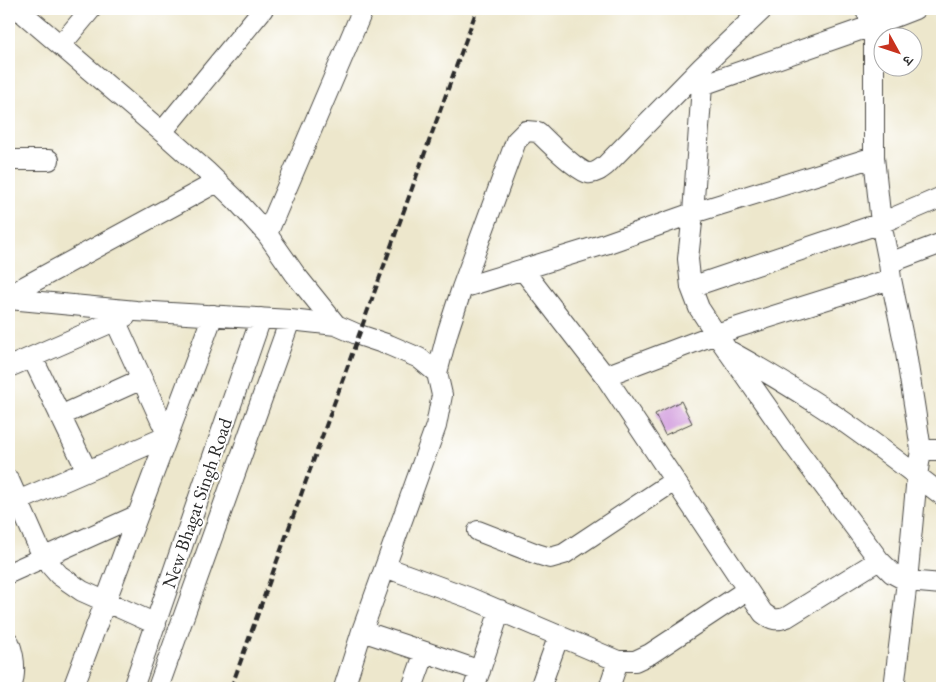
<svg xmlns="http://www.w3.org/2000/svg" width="951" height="697" font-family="'EB Garamond','Noto Serif Devanagari',serif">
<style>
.building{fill:#d29ddd}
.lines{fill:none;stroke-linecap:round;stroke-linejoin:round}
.minor-casing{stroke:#484743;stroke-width:22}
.minor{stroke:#fff;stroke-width:20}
.rail{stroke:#2b2b2b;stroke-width:4;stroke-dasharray:8 4;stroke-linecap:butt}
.labels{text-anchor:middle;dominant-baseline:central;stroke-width:4;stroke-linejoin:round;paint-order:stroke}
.street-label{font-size:19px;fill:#2b2b2b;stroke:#fff}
</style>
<rect width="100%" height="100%" fill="#fff"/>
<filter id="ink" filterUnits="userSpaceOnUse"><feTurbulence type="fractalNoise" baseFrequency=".02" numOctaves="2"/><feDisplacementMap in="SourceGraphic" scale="10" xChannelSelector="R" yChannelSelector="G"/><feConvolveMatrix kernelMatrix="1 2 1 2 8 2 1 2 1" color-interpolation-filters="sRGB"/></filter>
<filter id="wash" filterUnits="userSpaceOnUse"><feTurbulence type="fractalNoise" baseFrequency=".0096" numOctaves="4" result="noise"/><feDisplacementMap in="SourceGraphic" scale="20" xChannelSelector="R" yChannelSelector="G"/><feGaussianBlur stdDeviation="1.12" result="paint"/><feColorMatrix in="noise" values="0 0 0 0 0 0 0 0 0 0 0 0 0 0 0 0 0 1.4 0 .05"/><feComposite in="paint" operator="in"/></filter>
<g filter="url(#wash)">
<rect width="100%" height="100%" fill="#ede7cc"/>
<g id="blocks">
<path class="building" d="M 681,401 L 692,423 L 665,435 L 655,414 Z"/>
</g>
</g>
<g filter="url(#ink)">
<use href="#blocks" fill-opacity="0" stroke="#484743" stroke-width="1"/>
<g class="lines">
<g class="minor-casing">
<path id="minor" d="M 18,9 L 162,132 L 206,171 L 236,200 L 267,234 L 295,274 L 336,325
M 763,9 L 702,67 L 702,85 L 693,213 L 688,259 L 691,287 L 699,308 L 716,334 L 795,447 L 879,560 L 892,573 L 907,581 L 894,688
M 915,9 L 874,25 L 874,157 L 881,223 L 889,263 L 891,279 L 905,347 L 915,410 L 921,450 L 917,476 L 907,581 L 942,584
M 61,45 L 91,9
M 702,85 L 874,25 L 865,9
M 162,132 L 263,9
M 9,160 L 49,160
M 267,234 L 363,9
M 889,263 L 942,243
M 523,270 L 605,376 L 763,613 C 772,620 777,621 787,617 L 879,560
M 691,287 L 881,223 L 942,197
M 462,288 L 605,244 L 693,213 L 874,157
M 9,295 L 217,182
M 9,299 L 136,311 L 290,320 L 336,325 L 359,335 L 389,345 L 419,358 L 437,373 L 442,395 L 436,426 L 362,631 L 344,688
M 731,352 C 760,368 788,385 816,403 C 860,431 901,464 942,495
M 32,357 L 87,471
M 9,367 L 126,316
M 437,373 L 448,331 L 462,288 L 516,141 L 526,131 L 538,132 C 546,140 578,172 588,173 C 595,174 601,169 606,165 L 702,67
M 605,376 L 716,334 L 891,279
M 60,416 L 142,379
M 921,450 L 942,450
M 9,480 L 43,557 L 59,575 L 82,591 L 156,624
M 18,501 L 168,436 L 115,320
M 478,531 L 537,554 L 550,558 L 564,554 L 674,481
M 385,567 L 470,598 L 618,661
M 9,573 L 138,515
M 362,631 L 425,652 L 412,688
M 9,642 C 15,658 16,673 11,688
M 425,652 L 480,671
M 73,688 L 213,315
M 133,688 L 261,318
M 158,688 L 290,320
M 474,688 L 500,610
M 540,688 L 559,635
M 609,688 L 618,661 L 635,661 L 650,654 L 747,590"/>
</g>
<use href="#minor" class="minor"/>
<path class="rail" d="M 231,688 L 477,9"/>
</g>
</g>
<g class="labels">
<g class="street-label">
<text transform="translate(197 503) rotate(-71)">New Bhagat Singh Road</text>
</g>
</g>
<rect width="951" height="697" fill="none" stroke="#fff" stroke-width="30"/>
<g transform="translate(898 52) rotate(130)"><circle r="24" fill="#ffffff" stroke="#aaaaaa"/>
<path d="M0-4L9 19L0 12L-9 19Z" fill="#c8321e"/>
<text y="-8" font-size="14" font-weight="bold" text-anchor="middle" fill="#2b2b2b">उ</text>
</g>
</svg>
